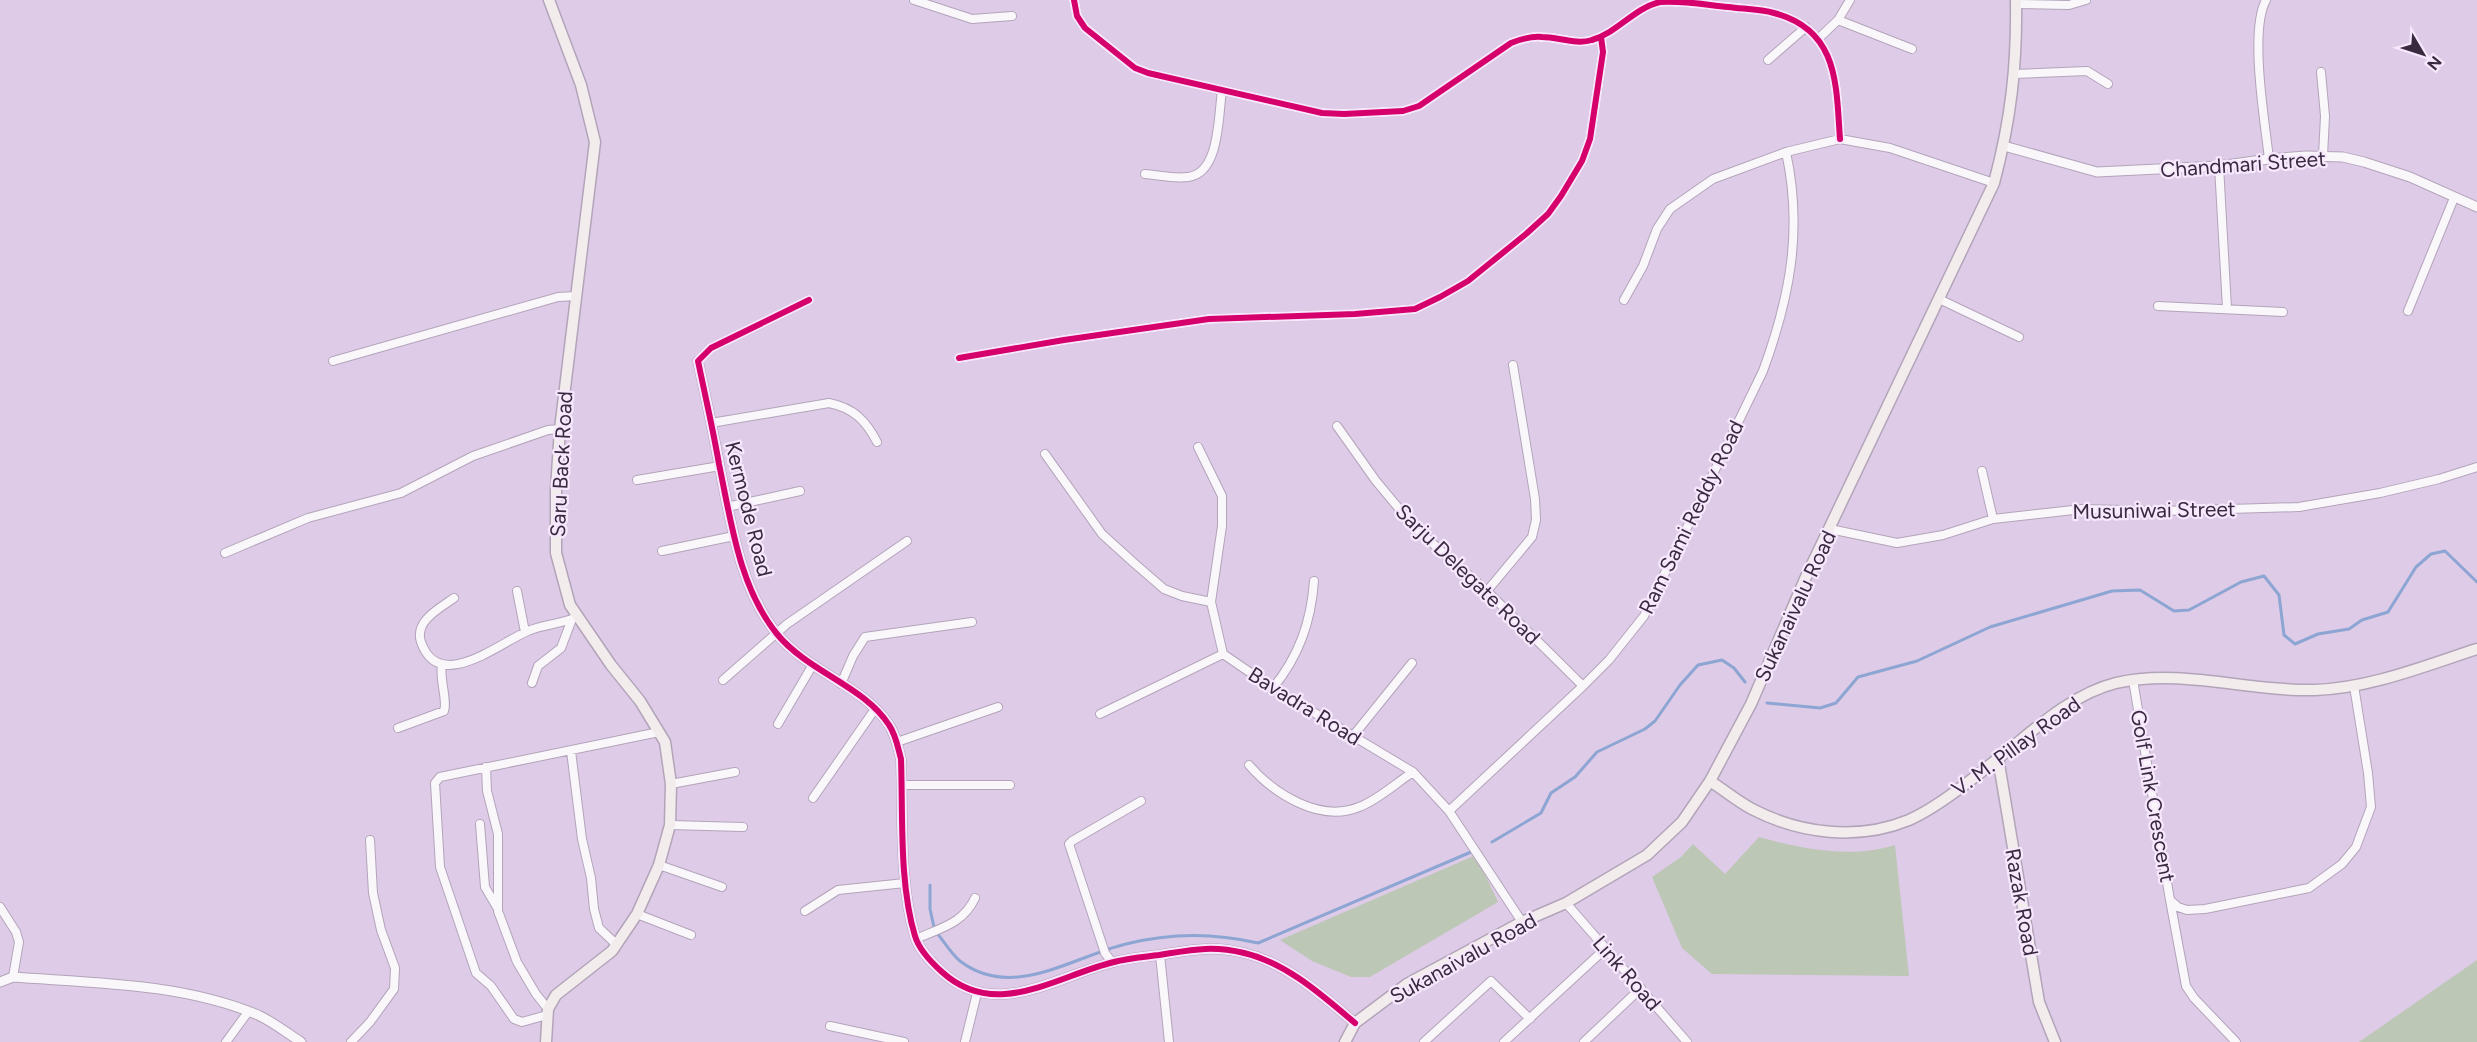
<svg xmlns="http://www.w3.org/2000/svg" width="2477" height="1042" font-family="Figtree,sans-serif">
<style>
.green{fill:#bdc7b6}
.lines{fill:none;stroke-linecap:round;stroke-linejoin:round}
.stream{stroke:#8da5d3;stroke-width:3}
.minor-casing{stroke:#b3a4ba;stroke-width:10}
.tertiary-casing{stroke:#b3a4ba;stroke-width:11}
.secondary-casing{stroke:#b3a4ba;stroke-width:13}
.minor{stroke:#faf7fb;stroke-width:8}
.tertiary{stroke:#faf7fb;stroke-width:9}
.secondary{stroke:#f2edec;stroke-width:10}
.cycleway-casing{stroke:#f7e8fe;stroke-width:10}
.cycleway{stroke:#d6006c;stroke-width:6}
.labels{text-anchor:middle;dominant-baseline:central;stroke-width:4.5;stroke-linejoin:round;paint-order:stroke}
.street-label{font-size:21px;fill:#392a40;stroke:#f7e8fe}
</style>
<rect width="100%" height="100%" fill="#decbe7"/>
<path class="green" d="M 1759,837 C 1801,849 1852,859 1895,845 L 1909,976 L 1712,974 L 1682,948 L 1652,877 L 1681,857 L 1693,844 L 1725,874 Z
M 1476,855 L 1498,902 L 1370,977 L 1351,977 L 1312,961 L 1280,940 Z
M 2477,960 L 2477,1042 L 2359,1042 Z"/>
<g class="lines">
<path class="stream" d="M 1767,703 L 1820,708 L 1836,703 L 1858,677 L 1917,661 L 1990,627 L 2112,591 L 2140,590 L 2174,611 L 2189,610 L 2241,582 L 2264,576 L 2279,595 L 2284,635 L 2295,644 L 2318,634 L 2349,629 L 2362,620 L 2388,612 L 2416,567 L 2431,554 L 2445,551 L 2477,582
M 1492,842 L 1541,813 L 1551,793 L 1575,777 L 1597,752 L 1645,729 L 1655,721 L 1680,685 L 1698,665 L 1722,660 L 1734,668 L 1745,682
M 930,885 L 930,909 L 934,927
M 936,932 C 944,941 951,954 960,961 C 1012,1001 1072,957 1126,944 C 1169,933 1215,933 1258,943 L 1471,852"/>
<g class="minor-casing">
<path id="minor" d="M 914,0 L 972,19 L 1012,16
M 1074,0 L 1077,16 L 1085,28 L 1135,68 L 1148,73 L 1322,113 L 1344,114 L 1403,111 L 1419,106 L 1511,43 C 1521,39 1531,36 1542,37 C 1558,37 1576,45 1592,40 C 1617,33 1634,8 1660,2 C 1681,0 1707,5 1728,7 C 1743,9 1760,9 1774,13 C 1839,30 1836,85 1840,139
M 2266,0 C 2249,31 2265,122 2269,159
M 2016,4 L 2069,5 L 2086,0
M 1838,20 L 1912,49
M 1818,39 L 1838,20 L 1850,0
M 1768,60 L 1806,27
M 2321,72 L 2325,116 L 2323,156
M 2015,74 L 2087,71 L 2108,84
M 2219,166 L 2227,308
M 1145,174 C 1158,175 1174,179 1188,177 C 1220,173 1218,117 1222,91
M 1939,299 L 2019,337
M 1624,300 L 1643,266 L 1657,229 L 1670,209 L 1713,179 L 1786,152 L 1840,139 L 1890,148 L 1994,183
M 2158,306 L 2283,312
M 2408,311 L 2454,198
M 959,358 L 1064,340 L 1209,319 L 1355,314 L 1415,309 L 1440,297 L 1468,281 L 1526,234 L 1548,214 L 1561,196 L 1582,161 L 1590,139 L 1603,52 L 1601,37
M 333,361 L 558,297 L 576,296
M 698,361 L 711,348 L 809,300
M 711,423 L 829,403 C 854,408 866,421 877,442
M 1337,426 L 1376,481 L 1416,529 L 1487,591 L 1583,686
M 1198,447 L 1222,496 L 1222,526 L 1211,602 L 1223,654 L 1273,688 L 1413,772 L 1449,811 L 1522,922
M 1045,454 L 1102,534 L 1134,563 L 1164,589 L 1182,596 L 1211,602
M 1982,471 L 1993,519
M 637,480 L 720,466
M 727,507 L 800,491
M 1830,529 L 1897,543 L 1943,535 L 1993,519 L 2082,509 L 2162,511 L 2299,507 L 2380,493 L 2439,479 L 2477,467
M 662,551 L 734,536
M 225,553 L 308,518 L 401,493 L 473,456 L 548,430 L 560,429
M 517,591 L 525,632
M 1487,591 L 1532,537 L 1536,520 L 1535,499 L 1513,365
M 454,598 C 440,608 414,621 421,642 C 439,694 499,643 528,631 C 544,624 562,624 577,617
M 723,680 L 787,624 L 907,541
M 2133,680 L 2170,900 L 2178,907 L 2187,910 L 2205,909 L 2309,888 L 2342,864 L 2356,847 L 2371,807 L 2368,773 L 2354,686
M 532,683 L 538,666 L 561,648 L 572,619
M 841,684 L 853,656 L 865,637 L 972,622
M 1273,688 C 1299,656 1311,622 1314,581
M 1100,714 L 1223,654
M 778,724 L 812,666
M 398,728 L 444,711 C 448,701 439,679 442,665
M 1353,736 L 1412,663
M 897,742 L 998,707
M 571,751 L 582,839 L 591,878 L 594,909 L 599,928 L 617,945
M 1249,765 C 1274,794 1320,823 1359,807 C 1378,800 1396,783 1413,772
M 486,767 L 487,791 L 498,834 L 498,911 L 517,962 L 536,994 L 548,1009
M 671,784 L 735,772
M 902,785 L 1010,785
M 813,798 L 875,709
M 1449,811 L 1583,686 L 1609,660 L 1644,616 L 1763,371 C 1790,297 1803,230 1786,152
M 480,824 L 485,887 L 498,909
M 670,825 L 743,827
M 659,865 L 722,887
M 2170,900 L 2186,986 L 2194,998 L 2236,1042
M 1566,903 L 1687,1042
M 0,907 L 16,932 L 19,942 L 13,977
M 805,911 L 838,890 L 905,883
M 637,914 L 691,935
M 916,939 C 940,928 963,924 975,898
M 1160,955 L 1169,1042
M 1112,962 L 1105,953 L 1069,844 L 1072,841 L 1141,801
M 547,1015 L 522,1022 L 514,1019 L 491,986 L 476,973 L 440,867 L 435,783 L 440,777 L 659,732
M 830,1026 L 904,1042
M 226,1042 L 248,1012
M 351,1042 L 370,1022 L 394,989 L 395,968 L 381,930 L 373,893 L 370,840
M 965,1042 L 977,993
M 1424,1042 L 1491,981 L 1530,1019
M 1504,1042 L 1605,949
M 1584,1042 L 1641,988"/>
</g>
<g class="tertiary-casing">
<path id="tertiary" d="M 2004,146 L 2097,172 L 2219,166 L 2269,159 L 2306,156 L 2343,157 L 2364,162 L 2410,177 L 2477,207
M 698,361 C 705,395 713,429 719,464 C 731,521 739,587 777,634 C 808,672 864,686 889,725 C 896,735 898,748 901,759 C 903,816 899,883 915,936 C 919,950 932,963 942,972 C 996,1021 1056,976 1114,962 C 1128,958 1144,957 1159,955 C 1191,950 1211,945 1244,953 C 1287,963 1323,996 1355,1023
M 0,982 L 13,977 C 94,983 182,983 258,1015 C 273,1022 287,1033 301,1042"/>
</g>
<g class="secondary-casing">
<path id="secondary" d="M 1998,758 L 2039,1002 L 2055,1042
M 1710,781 C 1724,790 1737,801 1752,809 C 1800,834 1858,841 1909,820 C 1943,805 1987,767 2016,744 C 2045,720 2079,692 2116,683 C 2182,668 2249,692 2315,690 C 2371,688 2424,666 2477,649
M 546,1042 L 548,1009 L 556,995 L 612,951 L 637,914 L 659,865 L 670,825 L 671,784 L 665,742 L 640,701 L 611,665 L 570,605 L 556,553 L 556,489 L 560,429 L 595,142 L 581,85 L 549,0
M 1345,1042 L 1355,1023 L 1407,984 L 1522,922 L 1566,903 L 1647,855 L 1682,822 L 1710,781 L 1751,704 L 1805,579 L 1994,183 C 2011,119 2017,66 2016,0"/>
</g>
<use href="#minor" class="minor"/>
<use href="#tertiary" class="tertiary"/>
<use href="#secondary" class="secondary"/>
<g class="cycleway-casing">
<path id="cycleway" d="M 1074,0 L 1077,16 L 1085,28 L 1135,68 L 1148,73 L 1322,113 L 1344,114 L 1403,111 L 1419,106 L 1511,43 C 1521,39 1531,36 1542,37 C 1558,37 1576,45 1592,40 C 1617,33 1634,8 1660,2 C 1681,0 1707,5 1728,7 C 1743,9 1760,9 1774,13 C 1839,30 1836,85 1840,139
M 809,300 L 711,348 L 698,361 C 705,395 713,429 719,464 C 731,521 739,587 777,634 C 808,672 864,686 889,725 C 896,735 898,748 901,759 C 903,816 899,883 915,936 C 919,950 932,963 942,972 C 996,1021 1056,976 1114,962 C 1128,958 1144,957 1159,955 C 1191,950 1211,945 1244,953 C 1287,963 1323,996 1355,1023
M 959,358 L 1064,340 L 1209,319 L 1355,314 L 1415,309 L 1440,297 L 1468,281 L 1526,234 L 1548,214 L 1561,196 L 1582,161 L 1590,139 L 1603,52 L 1601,37"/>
</g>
<use href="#cycleway" class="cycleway"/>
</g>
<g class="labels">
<g class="street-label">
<text transform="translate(2243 164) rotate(-4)">Chandmari Street</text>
<text transform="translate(561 464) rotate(-87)">Saru Back Road</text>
<text transform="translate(749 509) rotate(76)">Kermode Road</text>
<text transform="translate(2154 510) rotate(-1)">Musuniwai Street</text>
<text transform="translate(1691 517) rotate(-64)">Ram Sami Reddy Road</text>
<text transform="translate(1468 574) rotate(44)">Sarju Delegate Road</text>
<text transform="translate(1795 606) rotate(-65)">Sukanaivalu Road</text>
<text transform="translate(1305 706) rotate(32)">Bavadra Road</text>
<text transform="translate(2016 746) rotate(-36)">V. M. Pillay Road</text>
<text transform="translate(2153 796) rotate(80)">Golf Link Crescent</text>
<text transform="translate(2022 902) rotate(80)">Razak Road</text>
<text transform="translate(1463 958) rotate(-29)">Sukanaivalu Road</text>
<text transform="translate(1627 973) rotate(49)">Link Road</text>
</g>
</g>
<g transform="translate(2423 54) rotate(129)" stroke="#f7e8fe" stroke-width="4.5" paint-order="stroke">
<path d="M0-4.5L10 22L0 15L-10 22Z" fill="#392a40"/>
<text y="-9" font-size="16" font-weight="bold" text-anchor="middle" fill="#392a40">N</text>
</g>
</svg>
